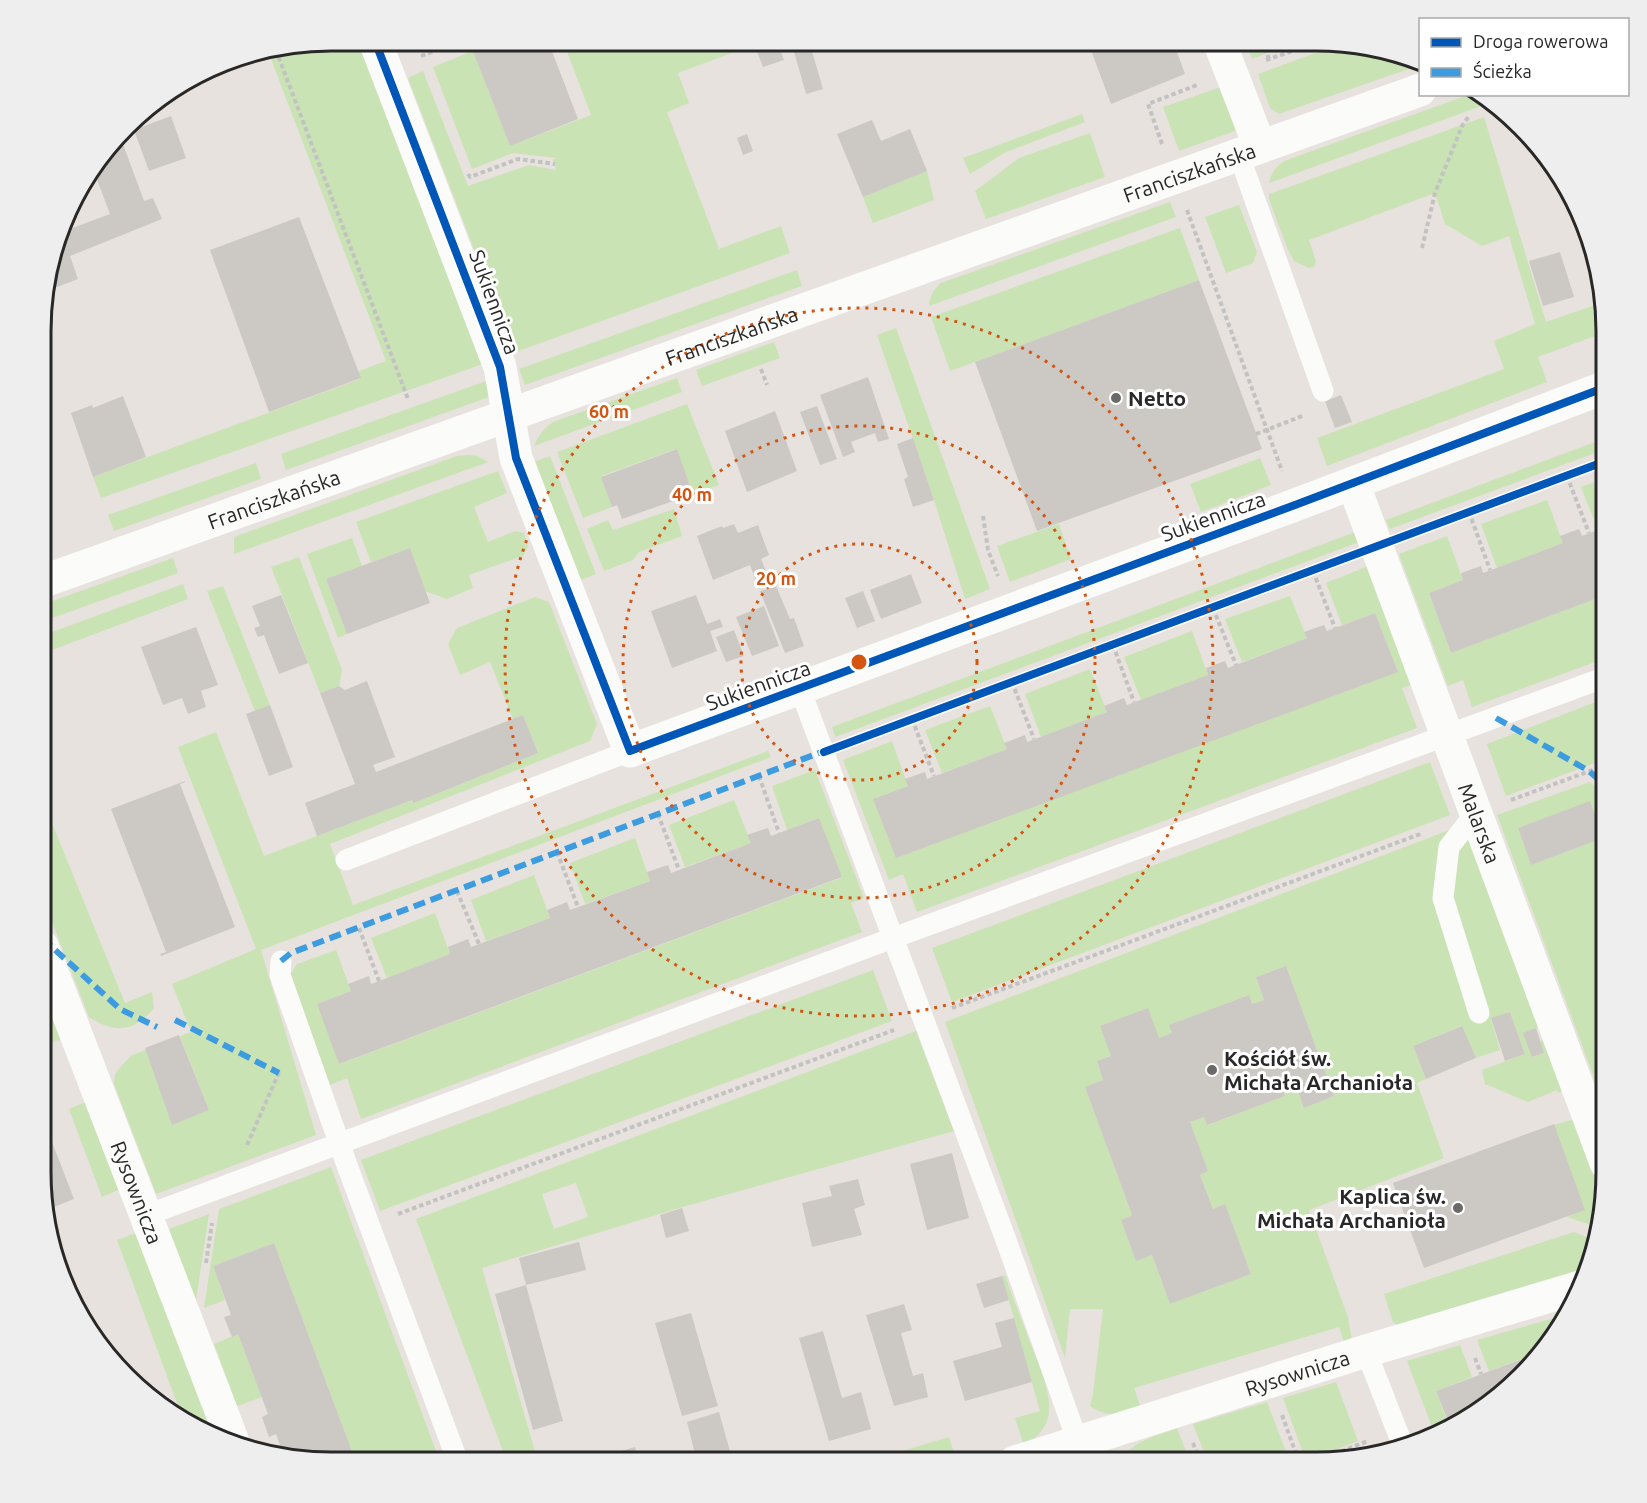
<svg xmlns="http://www.w3.org/2000/svg" width="1647" height="1503" font-family="Ubuntu,sans-serif">
<style>
.green{fill:#cae3b4;fill-rule:evenodd}
.building{fill:#ccc8c4}
.lines{fill:none;stroke-linecap:round;stroke-linejoin:round}
.path{stroke:#c3c2c2;stroke-width:4;stroke-dasharray:4.5 3;stroke-linecap:butt}
.lane{stroke:#fbfbfa;stroke-width:21}
.street{stroke:#fbfbfa;stroke-width:33}
.secondary{stroke:#fbfbfa;stroke-width:33}
.quiet{stroke:#3d9ce0;stroke-width:6;stroke-dasharray:12 6;stroke-linecap:butt}
.cycleway-casing{stroke:#fff;stroke-width:11}
.cycleway{stroke:#0057b8;stroke-width:8}
.ring{fill:none;stroke:#d5540f;stroke-width:3;stroke-dasharray:3 6}
.poi-dot{fill:#6b6967;stroke:#fff;stroke-width:2}
.labels{text-anchor:middle;dominant-baseline:central;stroke-width:6;stroke-linejoin:round;paint-order:stroke}
.street-label{font-size:21px;fill:#282828;stroke:#fff}
.poi-label{font-size:21px;font-weight:bold;fill:#282828;stroke:#fff;text-anchor:start}
.rim{fill:none;stroke:#282828;stroke-width:3}
.centre{fill:#d5540f;stroke:#fff;stroke-width:3}
.ring-label{font-size:18px;text-anchor:middle;font-weight:bold;fill:#d5540f;stroke:#fff;stroke-width:6;stroke-linejoin:round;paint-order:stroke}
</style>
<rect width="100%" height="100%" fill="#e7e2dd"/>
<path class="green" d="M 331,41 L 362,41 L 486,363 L 101,498 L 93,477 L 360,379 L 359,371 L 386,361 L 268,51 Z
M 563,41 L 764,41 L 678,73 L 689,103 L 667,112 L 719,249 L 781,226 L 790,253 L 513,353 L 504,327 L 408,78 L 423,71 L 468,186 L 529,165 L 556,170 L 553,160 L 556,158 L 513,153 L 472,169 L 433,67 L 473,51 L 510,146 L 591,115 Z
M 1245,41 L 1272,41 L 1273,44 L 1281,41 L 1300,41 L 1252,59 Z
M 1343,43 L 1420,65 L 1279,114 L 1270,108 L 1258,74 Z
M 1224,86 L 1236,120 L 1235,131 L 1179,151 L 1163,107 Z
M 1468,95 L 1476,95 L 1487,104 L 1269,183 C 1271,173 1276,167 1284,161 Z
M 1082,114 L 1085,122 L 1006,152 L 970,174 L 963,158 Z
M 1484,117 L 1546,322 L 1604,302 L 1606,312 L 1606,332 L 1538,357 L 1547,382 L 1327,466 L 1317,438 L 1504,369 L 1494,341 L 1535,324 L 1509,236 L 1482,246 L 1445,224 L 1435,193 L 1309,240 L 1316,261 L 1314,267 L 1309,268 L 1294,261 L 1288,250 L 1269,199 L 1269,194 Z
M 1090,133 L 1105,177 L 986,219 L 975,191 L 1019,158 Z
M 927,171 L 934,200 L 873,223 L 863,197 Z
M 1170,202 L 1176,217 L 929,306 C 930,295 933,290 941,283 Z
M 1239,205 L 1257,252 L 1253,263 L 1226,273 L 1205,217 Z
M 1180,228 L 1199,280 L 950,371 L 931,317 Z
M 797,270 L 802,286 L 525,385 L 519,369 Z
M 896,328 L 990,589 L 965,599 L 934,500 L 877,335 Z
M 774,342 L 780,358 L 702,386 L 696,370 Z
M 677,378 L 682,392 L 534,446 C 539,435 543,429 553,422 Z
M 489,380 L 489,397 L 286,470 L 281,454 Z
M 687,404 L 719,485 L 693,494 L 676,449 L 601,476 L 612,507 L 583,518 L 557,452 Z
M 1606,438 L 1606,449 L 1390,529 L 1386,520 Z
M 468,455 L 478,456 L 488,462 L 234,554 L 234,537 L 457,456 Z
M 550,456 L 596,574 L 578,581 L 534,462 Z
M 1260,458 L 1271,485 L 1201,512 L 1190,484 Z
M 256,463 L 261,479 L 114,531 L 108,515 Z
M 498,471 L 507,493 L 474,507 L 488,542 L 515,531 L 524,533 L 528,547 L 523,556 L 469,575 L 473,588 L 447,599 L 425,591 L 410,548 L 371,562 L 356,522 Z
M 1606,478 L 1606,527 L 1598,530 L 1581,487 Z
M 1547,500 L 1563,543 L 1497,568 L 1481,524 Z
M 674,509 L 682,536 L 639,552 L 633,560 L 604,571 L 587,529 L 608,520 L 613,530 Z
M 1059,524 L 1071,559 L 1010,582 L 997,546 Z
M 1358,531 L 1362,541 L 835,737 L 832,727 Z
M 1447,536 L 1463,580 L 1429,593 L 1451,653 L 1606,595 L 1606,658 L 1472,707 L 1463,680 L 1448,686 L 1399,554 Z
M 352,538 L 362,566 L 326,579 L 347,634 L 338,638 L 307,554 Z
M 299,557 L 342,670 L 339,686 L 320,693 L 271,567 Z
M 173,558 L 178,573 L 44,621 L 44,604 Z
M 1371,565 L 1415,684 L 1402,688 L 1417,728 L 917,912 L 903,874 L 889,880 L 843,760 L 892,741 L 908,786 L 873,799 L 1398,672 L 1375,613 L 1342,625 L 1326,583 Z
M 183,584 L 188,599 L 44,653 L 44,635 Z
M 223,586 L 270,705 L 255,711 L 207,591 Z
M 1290,596 L 1307,638 L 1242,662 L 1225,619 Z
M 535,597 L 549,602 L 597,724 L 590,741 L 330,844 L 353,905 L 768,751 L 771,757 L 261,950 L 316,1135 L 156,1194 L 114,1084 L 115,1074 L 124,1063 L 132,1055 L 146,1050 L 172,1124 L 209,1110 L 180,1036 L 191,1032 L 172,984 L 256,949 L 178,747 L 216,732 L 264,856 L 412,800 L 414,803 L 538,753 L 523,715 L 513,719 L 490,662 L 460,675 L 448,644 L 457,628 Z
M 1192,631 L 1208,675 L 1141,700 L 1124,657 Z
M 1090,669 L 1107,712 L 1041,737 L 1025,694 Z
M 1606,698 L 1606,759 L 1506,796 L 1487,744 Z
M 990,706 L 1007,749 L 942,773 L 925,730 Z
M 1430,762 L 1450,815 L 952,1002 L 932,948 Z
M 815,770 L 864,898 L 851,903 L 862,932 L 361,1119 L 347,1078 L 330,1085 L 290,975 L 297,964 L 336,950 L 351,991 L 317,1004 L 340,1064 L 841,878 L 819,818 L 787,830 L 772,786 Z
M 1590,782 L 1606,797 L 1606,1110 L 1497,815 ZM 1590,802 L 1603,838 L 1531,865 L 1518,828 Z
M 734,800 L 751,843 L 685,867 L 669,825 Z
M 43,801 L 125,1003 L 152,992 L 154,1008 C 134,1032 115,1034 89,1017 L 43,899 Z
M 1468,823 L 1544,1025 L 1524,1034 L 1533,1057 L 1544,1053 L 1540,1042 L 1551,1038 L 1568,1088 L 1559,1093 L 1557,1090 L 1528,1102 L 1485,1084 L 1482,1070 L 1525,1054 L 1510,1012 L 1491,1019 L 1500,1050 L 1476,1058 L 1461,1026 L 1413,1046 L 1426,1079 L 1417,1083 L 1444,1158 L 1309,1210 L 1348,1317 L 1353,1346 L 1346,1348 L 1339,1327 L 1134,1388 L 1142,1411 C 1121,1414 1108,1418 1090,1406 L 1093,1394 L 1103,1309 L 1070,1309 L 1065,1358 L 945,1022 ZM 1286,966 L 1334,1096 L 1304,1108 L 1295,1083 L 1282,1088 L 1285,1096 L 1207,1125 L 1204,1117 L 1190,1122 L 1208,1171 L 1200,1175 L 1213,1209 L 1225,1205 L 1251,1274 L 1170,1304 L 1152,1255 L 1136,1260 L 1121,1220 L 1132,1215 L 1085,1087 L 1103,1080 L 1097,1061 L 1172,1033 L 1170,1025 L 1249,995 L 1252,1004 L 1264,1000 L 1256,977 Z
M 635,838 L 650,881 L 585,904 L 570,863 Z
M 534,875 L 550,918 L 486,941 L 471,900 Z
M 435,913 L 450,954 L 387,978 L 371,938 Z
M 873,970 L 892,1021 L 380,1211 L 361,1160 Z
M 42,973 L 67,1037 L 46,1045 L 42,1035 Z
M 916,1031 L 954,1131 L 686,1206 L 482,1268 L 538,1462 L 507,1462 L 416,1219 ZM 576,1183 L 588,1217 L 554,1229 L 542,1194 Z
M 90,1100 L 123,1188 L 102,1197 L 69,1109 Z
M 1580,1118 L 1604,1182 L 1594,1226 L 1567,1217 L 1584,1210 L 1553,1125 Z
M 331,1167 L 440,1462 L 356,1462 L 274,1243 L 213,1266 L 225,1300 L 204,1308 L 219,1209 Z
M 209,1214 L 196,1300 L 169,1229 Z
M 141,1231 L 216,1428 L 204,1433 L 182,1417 L 117,1240 Z
M 1574,1232 L 1591,1239 L 1582,1276 L 1405,1330 L 1393,1322 L 1384,1294 Z
M 1005,1275 C 1012,1296 1020,1316 1028,1337 C 1036,1359 1054,1394 1048,1418 C 1044,1431 1035,1439 1024,1446 L 1015,1418 L 1040,1411 L 1002,1276 Z
M 1554,1318 L 1557,1326 L 1536,1354 L 1489,1371 L 1477,1340 Z
M 238,1334 L 262,1397 L 237,1406 L 214,1344 Z
M 1460,1345 L 1472,1377 L 1436,1391 L 1449,1426 L 1435,1435 L 1407,1361 Z
M 1336,1382 L 1358,1441 L 1306,1461 L 1283,1398 Z
M 1267,1402 L 1290,1462 L 1208,1462 L 1193,1424 Z
M 1177,1428 L 1190,1462 L 1120,1462 C 1131,1441 1157,1436 1177,1428 Z
M 949,1437 L 957,1462 L 888,1462 L 886,1456 Z"/>
<path class="building" d="M 469,41 L 548,41 L 578,119 L 510,146 Z
M 777,41 L 784,60 L 763,67 L 756,49 Z
M 791,41 L 809,41 L 823,89 L 806,94 Z
M 836,41 L 860,41 L 839,49 Z
M 1101,41 L 1173,41 L 1185,74 L 1111,104 L 1089,45 Z
M 209,72 L 211,79 L 186,87 L 185,86 Z
M 171,116 L 186,158 L 149,171 L 134,130 Z
M 872,120 L 881,141 L 910,129 L 927,171 L 863,197 L 837,134 Z
M 747,134 L 753,151 L 743,155 L 737,138 Z
M 120,136 L 144,201 L 153,198 L 162,219 L 70,256 L 78,279 L 49,290 L 46,281 L 46,275 L 62,232 L 110,214 L 93,169 Z
M 299,217 L 361,378 L 269,412 L 210,250 Z
M 1560,252 L 1574,297 L 1543,306 L 1529,261 Z
M 1199,280 L 1262,449 L 1037,531 L 975,362 Z
M 868,377 L 889,439 L 878,442 L 875,433 L 851,442 L 855,452 L 843,457 L 820,395 Z
M 1341,395 L 1352,422 L 1335,428 L 1325,401 Z
M 123,396 L 146,457 L 93,477 L 71,413 L 92,405 L 93,408 Z
M 817,406 L 837,459 L 820,465 L 800,412 Z
M 775,411 L 797,471 L 747,492 L 725,431 Z
M 913,438 L 934,500 L 913,507 L 904,479 L 908,477 L 897,444 Z
M 677,449 L 693,494 L 622,519 L 617,505 L 612,507 L 601,477 Z
M 734,524 L 738,533 L 758,525 L 769,555 L 761,559 L 768,576 L 756,581 L 750,565 L 713,580 L 697,536 L 722,526 L 723,528 Z
M 1606,527 L 1606,595 L 1451,653 L 1429,593 L 1463,580 L 1461,573 L 1481,566 L 1483,573 L 1563,543 L 1560,536 L 1579,529 L 1582,536 Z
M 410,548 L 430,603 L 347,634 L 326,579 Z
M 911,574 L 922,603 L 881,619 L 870,590 Z
M 776,586 L 790,619 L 794,618 L 804,646 L 785,653 L 760,591 Z
M 863,591 L 875,621 L 857,628 L 845,598 Z
M 281,595 L 308,663 L 279,674 L 264,635 L 258,637 L 254,628 L 260,626 L 252,606 Z
M 696,595 L 707,624 L 720,619 L 723,627 L 710,631 L 717,651 L 672,668 L 651,611 Z
M 764,606 L 779,646 L 752,656 L 736,617 Z
M 1375,613 L 1398,672 L 896,858 L 873,799 L 908,786 L 905,779 L 925,772 L 927,779 L 1007,749 L 1004,743 L 1025,735 L 1027,742 L 1107,712 L 1104,706 L 1124,698 L 1127,705 L 1208,675 L 1206,668 L 1225,661 L 1228,668 L 1307,638 L 1304,632 L 1324,625 L 1327,631 Z
M 196,627 L 218,685 L 201,691 L 206,707 L 188,714 L 182,698 L 163,705 L 141,647 Z
M 734,630 L 744,656 L 726,662 L 716,637 Z
M 367,681 L 395,757 L 373,765 L 376,772 L 523,715 L 538,753 L 414,803 L 412,800 L 317,836 L 305,803 L 355,784 L 320,693 L 339,686 L 345,690 Z
M 270,705 L 293,767 L 269,776 L 246,714 Z
M 185,781 L 185,782 L 180,784 L 235,927 L 161,956 L 160,954 L 166,952 L 111,809 Z
M 1590,801 L 1603,838 L 1531,865 L 1518,828 Z
M 819,818 L 842,877 L 339,1064 L 317,1004 L 351,991 L 348,984 L 369,976 L 371,984 L 379,981 L 450,954 L 448,947 L 468,939 L 471,947 L 550,918 L 547,910 L 567,902 L 570,910 L 650,881 L 647,872 L 668,865 L 671,873 L 751,843 L 747,835 L 768,828 L 771,836 Z
M 1286,966 L 1334,1096 L 1304,1108 L 1295,1083 L 1282,1088 L 1285,1096 L 1207,1125 L 1204,1117 L 1190,1122 L 1208,1171 L 1200,1175 L 1213,1209 L 1225,1204 L 1251,1274 L 1170,1304 L 1152,1255 L 1136,1261 L 1121,1220 L 1132,1215 L 1085,1087 L 1103,1080 L 1097,1061 L 1111,1056 L 1100,1026 L 1148,1008 L 1159,1038 L 1172,1033 L 1169,1025 L 1249,995 L 1252,1004 L 1264,1000 L 1256,977 Z
M 1510,1012 L 1525,1054 L 1505,1061 L 1491,1018 Z
M 1462,1026 L 1476,1058 L 1426,1079 L 1413,1046 Z
M 1536,1028 L 1544,1053 L 1532,1057 L 1523,1033 Z
M 179,1035 L 209,1110 L 172,1125 L 145,1048 Z
M 1554,1124 L 1585,1210 L 1424,1268 L 1393,1183 Z
M 52,1142 L 74,1199 L 46,1210 L 41,1190 L 41,1146 Z
M 952,1153 L 969,1218 L 927,1230 L 910,1164 Z
M 858,1179 L 865,1205 L 854,1209 L 862,1235 L 812,1247 L 802,1203 L 832,1196 L 829,1186 Z
M 682,1208 L 689,1231 L 666,1238 L 660,1215 Z
M 579,1242 L 586,1270 L 526,1285 L 519,1258 Z
M 274,1243 L 356,1462 L 331,1462 L 282,1451 L 276,1434 L 269,1437 L 262,1417 L 268,1414 L 238,1334 L 232,1337 L 224,1317 L 231,1315 L 213,1266 Z
M 1002,1276 L 1009,1300 L 984,1308 L 976,1284 Z
M 526,1285 L 563,1421 L 533,1430 L 495,1294 Z
M 904,1304 L 912,1330 L 901,1333 L 913,1376 L 923,1373 L 928,1397 L 894,1406 L 866,1315 Z
M 691,1313 L 718,1406 L 682,1416 L 655,1323 Z
M 1014,1318 L 1032,1382 L 965,1401 L 953,1361 L 1002,1347 L 995,1323 Z
M 823,1331 L 842,1398 L 861,1392 L 871,1429 L 829,1441 L 799,1338 Z
M 1536,1354 L 1507,1391 L 1450,1426 L 1436,1391 Z
M 719,1412 L 733,1462 L 697,1462 L 687,1422 Z
M 635,1447 L 639,1462 L 584,1462 Z"/>
<g class="lines">
<path class="path" d="M 1262,41 L 1269,59
M 276,50 L 408,399
M 421,56 L 460,41
M 1266,60 L 1322,41
M 1162,144 L 1148,104 L 1197,85
M 468,174 L 470,177 L 518,159 L 555,164
M 1187,210 L 1282,471
M 1422,248 L 1435,193 L 1462,126 L 1469,116
M 761,369 L 767,385
M 1256,434 L 1305,415
M 1567,476 L 1589,533
M 1469,512 L 1490,570
M 983,516 L 988,550 L 998,576
M 1313,571 L 1335,628
M 1213,608 L 1236,665
M 1113,645 L 1134,702
M 1012,682 L 1034,739
M 912,719 L 934,776
M 759,776 L 779,833
M 1511,800 L 1606,765
M 658,814 L 679,870
M 557,852 L 578,907
M 457,891 L 479,944
M 359,928 L 379,981
M 952,1008 L 1423,833
M 247,1145 L 280,1070
M 398,1214 L 894,1030
M 206,1263 L 212,1223
M 1475,1358 L 1481,1374
M 1282,1415 L 1299,1462
M 1193,1443 L 1200,1462
M 1313,1462 L 1368,1441"/>
<path class="lane" d="M 1239,155 L 1323,391
M 800,689 L 1006,1240 L 1085,1462
M 1476,813 L 1449,847 L 1443,898 L 1479,1013
M 346,860 L 630,751
M 281,961 L 280,975 L 348,1168 L 458,1462
M 147,1215 L 893,938 L 1606,677
M 1366,1351 L 1403,1446"/>
<g class="street">
<path d="M 375,41 L 500,367 L 516,458 L 630,751 L 1295,505 L 1606,387"/>
<path d="M 1219,41 L 1260,147"/>
<path id="s1" d="M 1353,483 L 1606,1163"/>
<path id="s2" d="M 42,946 L 232,1439"/>
<path id="s3" d="M 1015,1462 L 1366,1351 L 1580,1287"/>
</g>
<path class="secondary" id="s4" d="M 44,581 L 1420,90"/>
<path class="quiet" d="M 1496,718 L 1589,771 L 1606,786
M 42,938 L 120,1009 L 157,1027
M 281,961 L 291,953 L 827,750
M 175,1020 L 279,1073"/>
<g class="cycleway-casing">
<path id="cycleway" d="M 375,41 L 500,367 L 516,458 L 630,751 L 1295,505 L 1606,387
M 824,752 L 1606,461"/>
</g>
<use href="#cycleway" class="cycleway"/>
</g>
<g class="ring">
<circle cx="859" cy="662" r="118"/>
<circle cx="859" cy="662" r="236"/>
<circle cx="859" cy="662" r="354"/>
</g>
<g class="poi-dot">
<circle cx="1116" cy="398" r="6"/>
<circle cx="1212" cy="1070" r="6"/>
<circle cx="1458" cy="1208" r="6"/>
</g>
<g class="labels">
<g class="street-label">
<text stroke="none"><textPath href="#s4" startOffset="1216">Franciszkańska</textPath></text>
<text transform="translate(495 302) rotate(70)">Sukiennicza</text>
<text stroke="none"><textPath href="#s4" startOffset="730">Franciszkańska</textPath></text>
<text stroke="none"><textPath href="#s4" startOffset="244">Franciszkańska</textPath></text>
<text transform="translate(1213 516) rotate(-20)">Sukiennicza</text>
<text transform="translate(758 685) rotate(-20)">Sukiennicza</text>
<text stroke="none"><textPath href="#s1" startOffset="363">Malarska</textPath></text>
<text stroke="none"><textPath href="#s2" startOffset="264">Rysownicza</textPath></text>
<text stroke="none"><textPath href="#s3" startOffset="296">Rysownicza</textPath></text>
</g>
<g class="poi-label">
<text x="1128" y="398">Netto</text>
<text x="1224" y="1058">Kościół św.<tspan x="1224" dy="24">Michała Archanioła</tspan></text>
<text x="1446" y="1196" text-anchor="end">Kaplica św.<tspan x="1446" dy="24">Michała Archanioła</tspan></text>
</g>
</g>
<path d="M0 0H1647V1503H0ZM331 51H1316A280 280 0 0 1 1596 331V1172A280 280 0 0 1 1316 1452H331A280 280 0 0 1 51 1172V331A280 280 0 0 1 331 51Z" fill="#eee" fill-rule="evenodd"/>
<path class="rim" d="M331 51H1316A280 280 0 0 1 1596 331V1172A280 280 0 0 1 1316 1452H331A280 280 0 0 1 51 1172V331A280 280 0 0 1 331 51Z"/>
<circle cx="859" cy="662" r="9" class="centre"/>
<g class="ring-label">
<text x="609" y="418">60 m</text>
<text x="692" y="501">40 m</text>
<text x="776" y="585">20 m</text>
</g>
<rect x="1419" y="18" width="210" height="78" fill="#ffffff" stroke="#a9a9a9" stroke-width="1.5"/>
<rect x="1431" y="38" width="30" height="9" fill="#0057b8" stroke="#a9a9a9" stroke-width="1.5"/>
<text x="1473" y="48" font-size="18" fill="#282828">Droga rowerowa</text>
<rect x="1431" y="68" width="30" height="9" fill="#3d9ce0" stroke="#a9a9a9" stroke-width="1.5"/>
<text x="1473" y="78" font-size="18" fill="#282828">Ścieżka</text>
</svg>
